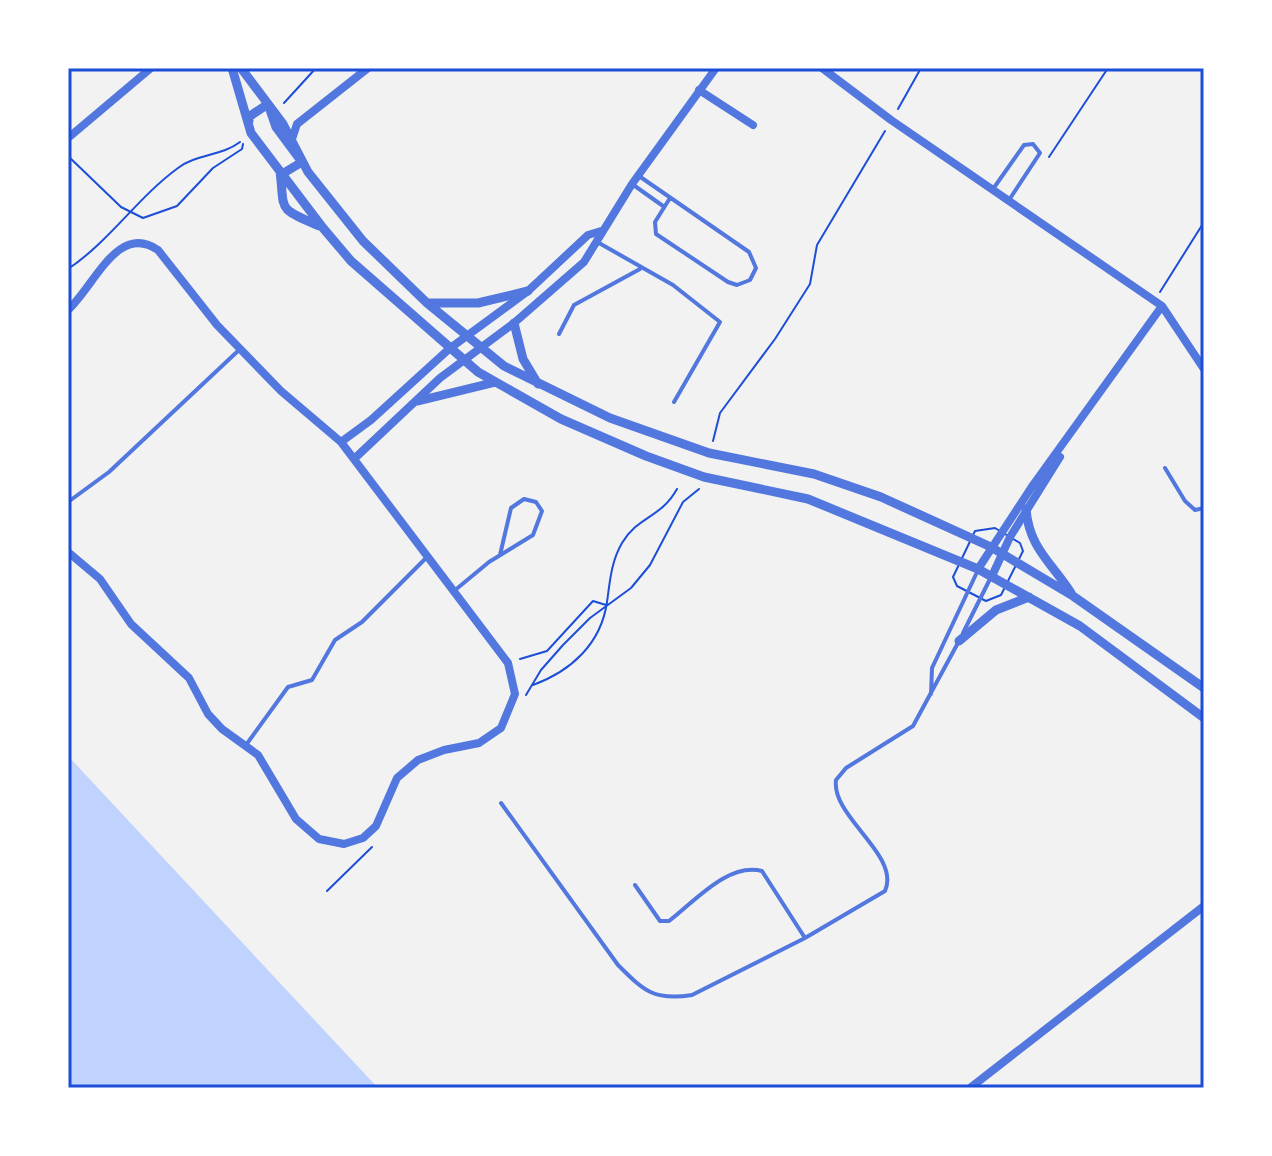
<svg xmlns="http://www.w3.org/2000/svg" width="1272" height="1156" font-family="Roboto,sans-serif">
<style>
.water{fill:#bfd3fe}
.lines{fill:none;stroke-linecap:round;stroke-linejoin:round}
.path{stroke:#1d4ed8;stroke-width:2}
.service{stroke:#5277de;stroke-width:4}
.minor{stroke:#5277de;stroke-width:8}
.tertiary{stroke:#5277de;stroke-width:9}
.neatline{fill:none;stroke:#1d4ed8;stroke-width:3}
</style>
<rect width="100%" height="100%" fill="#f2f2f2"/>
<path class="water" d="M 68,756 L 378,1088 L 68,1088 Z"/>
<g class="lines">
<path class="path" d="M 284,103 L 316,68
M 898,109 L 921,68
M 68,156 L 121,207 L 143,218 L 177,206 L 213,168 L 242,149 L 243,144
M 1049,157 L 1108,68
M 68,269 C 110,241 137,198 178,168 C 196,154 222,156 240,142
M 1160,292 L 1204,222
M 713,441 L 720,413 L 775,339 L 810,284 L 817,245 L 885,131
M 995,528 L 1020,543 L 1023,551 L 1001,595 L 986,601 L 957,586 L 953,577 L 975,531 Z
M 520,659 L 547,651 L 593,601 L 606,605
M 533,685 C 571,671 601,644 607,602 C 610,581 611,562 622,543 C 638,516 661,518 677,489
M 526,695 L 541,670 L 563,645 L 590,618 L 631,588 L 650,565 L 683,502 L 699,489
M 327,891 L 372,847"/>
<path class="service" d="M 639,176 L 749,252 L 756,268 L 750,280 L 737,285 L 728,282 L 656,234 L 655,222 L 670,198
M 632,184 L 663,206
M 993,189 L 1024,145 L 1033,144 L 1040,153 L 1009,200
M 599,243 L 673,285 L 720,322 L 674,402
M 559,334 L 574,305 L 640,269
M 1165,468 L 1185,501 L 1195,510 L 1204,508
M 68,502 L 109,472 L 239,350
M 454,591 L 489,562 L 533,535 L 542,511 L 536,502 L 524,499 L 511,508 L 500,555
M 963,633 L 991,577
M 931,694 L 932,668 L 978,570
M 246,745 L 288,687 L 312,680 L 335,640 L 362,622 L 426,558
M 501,803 L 618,965 C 644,991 654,1001 692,995 L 805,938 L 885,891 C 901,855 831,817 836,780 L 846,768 L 913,726 L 959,641
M 635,885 L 660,921 L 669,921 C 694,902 728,862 762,871 L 805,938"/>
<path class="minor" d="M 822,68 L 891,120 L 1162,306 L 1204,369
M 699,90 L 753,125
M 68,138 L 151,68
M 292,139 L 297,124 L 368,68
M 68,310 C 95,285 118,222 158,250 L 217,325 L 281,391 L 341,442 L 508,663 L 515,694 L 501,728 L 479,743 L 444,750 L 418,760 L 397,778 L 376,826 L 363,838 L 344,844 L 319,839 L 296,819 L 258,755 L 222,729 L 208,714 L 189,678 L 131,624 L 100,579 L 68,552
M 341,442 L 371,420 L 449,349 L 528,291 L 588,235 L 601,231
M 354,459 L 440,378 L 514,323 L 584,262 L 632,184 L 716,68
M 978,569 L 1033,485 L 1162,306
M 992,576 L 1010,537 L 1060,457
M 970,1088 L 1204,906"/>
<path class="tertiary" d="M 232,68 L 251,133 L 323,228 L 351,261 L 478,372 L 561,419 L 646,456 L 704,477 L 808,499 L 978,569 L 1080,626 L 1204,718
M 241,68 L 283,124 L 308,172 L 363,241 L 427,303 L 504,366 L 610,418 L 709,453 L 814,474 L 881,497 L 991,547 L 1073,596 L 1204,688
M 249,121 L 247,118 L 268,104 L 276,127 L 302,162 L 282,174
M 280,171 C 285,212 276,207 319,226
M 427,303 L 478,303 L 528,291
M 514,323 L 523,359 L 538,384
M 418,401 L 496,382
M 1026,509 C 1029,548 1052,563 1071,593
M 959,641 L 996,610 L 1029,597"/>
</g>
<rect width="1272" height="1156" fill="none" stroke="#ffffff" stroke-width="140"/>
<rect x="70" y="70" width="1132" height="1016" class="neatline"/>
</svg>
